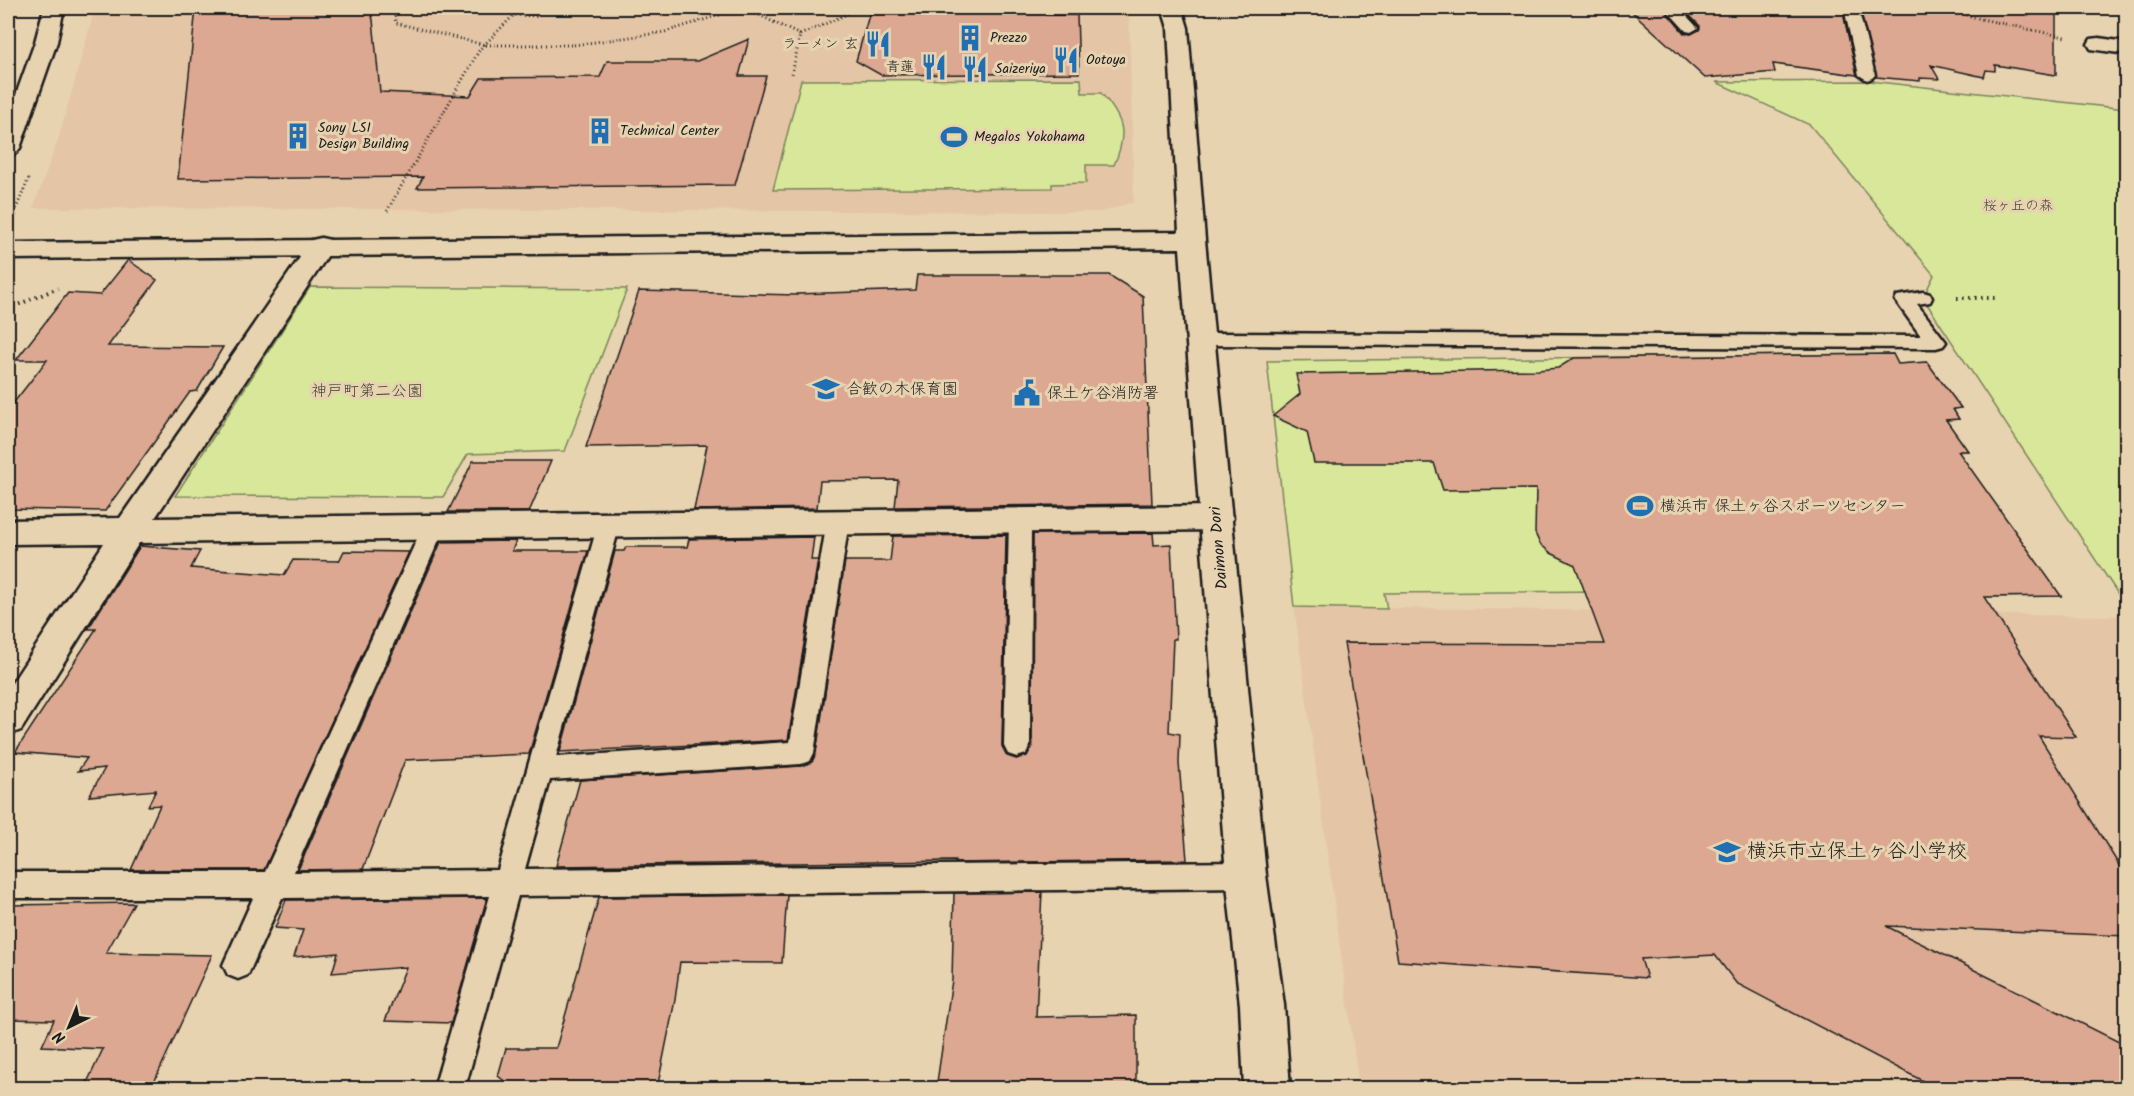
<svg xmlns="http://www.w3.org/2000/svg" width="2134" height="1096" font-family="Kalam,'Klee One',sans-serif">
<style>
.built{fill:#e4c6a7}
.green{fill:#d9e79a;stroke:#7a825b;stroke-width:1.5}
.building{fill:#dca891;stroke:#1c1c1c;stroke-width:1.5}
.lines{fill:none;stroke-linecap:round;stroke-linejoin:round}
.lane-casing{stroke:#1c1c1c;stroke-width:5}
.street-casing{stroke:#1c1c1c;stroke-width:5}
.secondary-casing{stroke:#1c1c1c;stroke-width:5}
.path-far1{stroke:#1c1c1c;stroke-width:3;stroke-dasharray:1 3;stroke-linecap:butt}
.path{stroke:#1c1c1c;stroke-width:4;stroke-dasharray:1.5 4.5;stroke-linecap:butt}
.lane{fill:#e8d3b1;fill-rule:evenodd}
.street{fill:#e8d3b1;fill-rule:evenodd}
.secondary{fill:#e8d3b1;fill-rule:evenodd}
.labels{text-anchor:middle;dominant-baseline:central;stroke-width:6;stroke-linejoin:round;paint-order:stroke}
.far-poi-label{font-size:14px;fill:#1c1c1c;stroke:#e8d3b1;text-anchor:start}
.far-park-label{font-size:14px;fill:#424535;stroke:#e8d3b1}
.poi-label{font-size:16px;fill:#1c1c1c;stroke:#e8d3b1;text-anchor:start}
.park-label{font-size:16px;fill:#424535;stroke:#e8d3b1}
.street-label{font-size:16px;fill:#1c1c1c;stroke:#e8d3b1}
.near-poi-label{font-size:20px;fill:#1c1c1c;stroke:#e8d3b1;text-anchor:start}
</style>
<rect width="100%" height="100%" fill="#e8d3b1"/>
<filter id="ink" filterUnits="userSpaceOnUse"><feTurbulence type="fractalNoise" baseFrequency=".0167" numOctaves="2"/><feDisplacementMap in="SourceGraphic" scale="12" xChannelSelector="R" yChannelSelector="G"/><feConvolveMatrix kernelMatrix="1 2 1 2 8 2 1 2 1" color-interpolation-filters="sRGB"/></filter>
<g filter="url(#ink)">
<path class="built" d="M 95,8 L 1129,8 L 1134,202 L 1102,212 L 33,208 L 58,140 Z
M 1294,607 L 2126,616 L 2126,1088 L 1359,1088 Z"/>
<path class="green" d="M 1081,79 L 1082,93 L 1101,93 C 1124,119 1128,133 1114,165 L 1086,165 L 1086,183 L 1052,184 L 1052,188 L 773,190 L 801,80 Z
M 1869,81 L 2126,109 L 2126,606 L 1923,298 L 1934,275 L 1810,125 L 1716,82 Z
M 310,287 L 627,289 L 565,451 L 468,454 L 443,497 L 175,496 Z
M 1893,354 L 1898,364 L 1927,362 L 1961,408 L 1953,409 L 1959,419 L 1946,420 L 1968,451 L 1958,452 L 2061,596 L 1733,600 L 1728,590 L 1384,593 L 1387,609 L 1294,607 L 1267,361 Z"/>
<path class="building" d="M 196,8 L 370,8 L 373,20 L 380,92 L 470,96 L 481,78 L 600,77 L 607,61 L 697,61 L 749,39 L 739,76 L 766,76 L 735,185 L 417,188 L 423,177 L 178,179 Z
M 885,8 L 1046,8 L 1046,15 L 1077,15 L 1079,73 L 881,75 L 856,61 L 869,15 Z
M 1628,8 L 1663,8 L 1684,33 L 1691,34 L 1699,30 L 1700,26 L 1682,8 L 1842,8 L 1857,75 L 1773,64 L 1775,72 L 1705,78 Z
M 1860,8 L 2056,8 L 2056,75 L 1995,65 L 1995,71 L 1986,70 L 1984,77 L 1931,65 L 1939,79 L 1920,78 L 1920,81 L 1876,77 Z
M 128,260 L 157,280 L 108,346 L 223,347 L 197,391 L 190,392 L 105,511 L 8,509 L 8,410 L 47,360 L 16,360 L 68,293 L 100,295 Z
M 917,275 L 1109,275 L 1143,296 L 1152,504 L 895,507 L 898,480 L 820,481 L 817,508 L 694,510 L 707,445 L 586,447 L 639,291 L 797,295 L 797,294 L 915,290 Z
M 1893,354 L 1898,364 L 1927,362 L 1961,408 L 1953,409 L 1959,419 L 1946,420 L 1968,451 L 1958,451 L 2061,596 L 1984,597 L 2076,737 L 2039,736 L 2127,878 L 2127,936 L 1886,926 L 2127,1046 L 2127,1089 L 1938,1089 L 1736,983 L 1715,955 L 1641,959 L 1647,978 L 1398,961 L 1344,643 L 1604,644 L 1575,565 L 1551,553 L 1540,544 L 1535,533 L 1536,489 L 1443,490 L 1434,463 L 1314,463 L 1307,432 L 1273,416 L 1300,394 L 1296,374 L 1538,370 L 1558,368 L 1574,358 Z
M 473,461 L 551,461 L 529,512 L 448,512 Z
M 1153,533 L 1154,545 L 1171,544 L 1176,639 L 1173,639 L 1169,732 L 1180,734 L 1179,763 L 1187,860 L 955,863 L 955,861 L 556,866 L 580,780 L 801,766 L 812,762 L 816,753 L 845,561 L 890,561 L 893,536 L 1006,535 L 1002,746 L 1007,756 L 1016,759 L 1027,756 L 1032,746 L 1033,534 Z
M 814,537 L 811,560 L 818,560 L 788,740 L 560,752 L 615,551 L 624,551 L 626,547 L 687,547 L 689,539 Z
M 516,541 L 512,551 L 588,551 L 529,754 L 405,760 L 363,869 L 298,870 L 441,542 Z
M 140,546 L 200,551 L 191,568 L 284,575 L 293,560 L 339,561 L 344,551 L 409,552 L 264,870 L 131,870 L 160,805 L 148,806 L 156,790 L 89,796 L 105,768 L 78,771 L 87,758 L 15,752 L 96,629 L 88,629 Z
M 1042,892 L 1036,1017 L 1136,1015 L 1136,1089 L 936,1089 L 952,980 L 954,893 Z
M 787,895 L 782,963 L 680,962 L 675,1000 L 657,1089 L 515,1089 L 498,1076 L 506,1048 L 556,1048 L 599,897 Z
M 487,898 L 451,1023 L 385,1021 L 406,967 L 332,973 L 338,953 L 294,957 L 303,930 L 275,928 L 286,900 Z
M 134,903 L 106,953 L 212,955 L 151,1089 L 84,1089 L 103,1049 L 42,1046 L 54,1020 L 8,1019 L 8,905 Z"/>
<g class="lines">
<g class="lane-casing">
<path id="lane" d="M 1665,8 L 1679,8 L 1698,28 L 1691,32 L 1686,31 Z
M 1844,8 L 1858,8 L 1875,75 L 1872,78 L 1867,80 L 1859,75 Z
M 1923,292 L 1930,294 L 1932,298 L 1930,302 L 1917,304 L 1946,342 L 1943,346 L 1936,348 L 1201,345 L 1194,343 L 1191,339 L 1194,335 L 1201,333 L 1921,336 L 1895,300 L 1897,296 Z
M 1020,512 L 1028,514 L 1031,520 L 1030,746 L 1026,754 L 1017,757 L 1008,754 L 1004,746 L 1009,520 L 1012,514 Z
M 838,513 L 846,515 L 849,521 L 814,753 L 810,761 L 801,764 L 550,780 L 525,869 L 1246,862 L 1256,866 L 1260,875 L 1256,884 L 1246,888 L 518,896 L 465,1088 L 434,1088 L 490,896 L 282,898 L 248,975 L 238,979 L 228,975 L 223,965 L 253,898 L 8,898 L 8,872 L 265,872 L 423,526 L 426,520 L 434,518 L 442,520 L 445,526 L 294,872 L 498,870 L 598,524 L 601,518 L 609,516 L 617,518 L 620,524 L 556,757 L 790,742 L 827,521 L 830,515 Z"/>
</g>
<g class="street-casing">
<path id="street" d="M 44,8 L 64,8 L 57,42 L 20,148 L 16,153 L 8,155 L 8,117 L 35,42 Z
M 2099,38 L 2126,42 L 2126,54 L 2091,49 L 2088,44 L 2091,39 Z
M 321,238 L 330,240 L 334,246 L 155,518 L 1217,506 L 1228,509 L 1233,518 L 1228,527 L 1217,530 L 139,543 L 21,730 L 8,735 L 8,689 L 104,543 L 8,544 L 8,520 L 120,518 L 312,240 Z"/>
</g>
<g class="secondary-casing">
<path id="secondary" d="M 1162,8 L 1182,8 L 1188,28 L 1205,240 L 1266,875 L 1284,1005 L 1290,1088 L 1244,1088 L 1240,1005 L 1226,875 L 1180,248 L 8,259 L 8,243 L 1179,232 L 1168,28 Z"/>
</g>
<path class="path-far1" d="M 393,8 L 396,23 L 485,45 L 574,45 L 665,32 L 742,8
M 745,8 L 800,35 L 792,74
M 1943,8 L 1977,18 L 2065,37
M 800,35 L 861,8
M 387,211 L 480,49 L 514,15 L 536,16 L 543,8
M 16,216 L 14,213 L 30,176"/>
<path class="path" d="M 1957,298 L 1995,298
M 8,309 L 58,288"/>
<use href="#lane" class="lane"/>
<use href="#street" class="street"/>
<use href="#secondary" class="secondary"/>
</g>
</g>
<defs>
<g id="building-bare" transform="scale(2.07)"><path d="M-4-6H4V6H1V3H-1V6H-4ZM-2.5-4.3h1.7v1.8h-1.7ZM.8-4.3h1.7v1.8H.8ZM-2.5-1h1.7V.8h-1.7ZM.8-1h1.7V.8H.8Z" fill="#1f6fb2" stroke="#e8d3b1" stroke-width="2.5" paint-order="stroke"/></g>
<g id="restaurant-bare" transform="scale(2.07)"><path d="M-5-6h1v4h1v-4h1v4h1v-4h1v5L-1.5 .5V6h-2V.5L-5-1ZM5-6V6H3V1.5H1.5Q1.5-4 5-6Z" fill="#1f6fb2" stroke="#e8d3b1" stroke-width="2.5" paint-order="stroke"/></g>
<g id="stadium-bare" transform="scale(2.07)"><path d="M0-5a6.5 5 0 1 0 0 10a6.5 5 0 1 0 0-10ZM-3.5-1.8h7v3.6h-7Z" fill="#1f6fb2" stroke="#e8d3b1" stroke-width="2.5" paint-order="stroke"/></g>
<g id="school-bare" transform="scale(2.07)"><path d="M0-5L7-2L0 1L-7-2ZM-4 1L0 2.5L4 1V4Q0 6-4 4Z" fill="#1f6fb2" stroke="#e8d3b1" stroke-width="2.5" paint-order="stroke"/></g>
<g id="civic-bare" transform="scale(2.07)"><path d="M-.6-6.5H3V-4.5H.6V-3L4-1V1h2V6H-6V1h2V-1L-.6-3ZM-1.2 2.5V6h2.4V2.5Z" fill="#1f6fb2" stroke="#e8d3b1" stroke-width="2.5" paint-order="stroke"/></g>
</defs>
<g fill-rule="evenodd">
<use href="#building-bare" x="970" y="38"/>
<use href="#restaurant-bare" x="878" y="44"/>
<use href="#restaurant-bare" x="1066" y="60"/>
<use href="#restaurant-bare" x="934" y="67"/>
<use href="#restaurant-bare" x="975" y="69"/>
<use href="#building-bare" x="600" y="131"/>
<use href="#building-bare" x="298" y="136"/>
<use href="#stadium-bare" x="954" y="137"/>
<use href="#school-bare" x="826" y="389"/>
<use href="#civic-bare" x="1027" y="393"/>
<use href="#stadium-bare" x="1640" y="506"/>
<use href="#school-bare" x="1727" y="852"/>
</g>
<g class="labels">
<g class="far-poi-label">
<text x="990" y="38">Prezzo</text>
<text x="858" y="44" text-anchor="end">ラーメン 玄</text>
<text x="1086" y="60">Ootoya</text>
<text x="914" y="67" text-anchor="end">青蓮</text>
<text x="995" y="69">Saizeriya</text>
<text x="318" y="128">Sony LSI<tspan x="318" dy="16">Design Building</tspan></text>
<text x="620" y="131">Technical Center</text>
<text x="974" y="137">Megalos Yokohama</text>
</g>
<g class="far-park-label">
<text x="2018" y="206">桜ヶ丘の森</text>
</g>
<g class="poi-label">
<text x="846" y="389">合歓の木保育園</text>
<text x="1047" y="393">保土ケ谷消防署</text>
<text x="1660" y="506">横浜市 保土ヶ谷スポーツセンター</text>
</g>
<g class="park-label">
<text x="367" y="391">神戸町第二公園</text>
</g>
<g class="street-label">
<text transform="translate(1219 548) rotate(-95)">Daimon Dori</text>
</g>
<g class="near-poi-label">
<text x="1747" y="852">横浜市立保土ヶ谷小学校</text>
</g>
</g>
<rect width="2134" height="1096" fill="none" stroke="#e8d3b1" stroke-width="30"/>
<rect x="15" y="15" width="2104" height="1066" fill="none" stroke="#1c1c1c" stroke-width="2" filter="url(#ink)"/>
<g transform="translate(69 1027) rotate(223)" stroke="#e8d3b1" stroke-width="4.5" paint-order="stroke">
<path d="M0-4.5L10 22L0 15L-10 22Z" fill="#1c1c1c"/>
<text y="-9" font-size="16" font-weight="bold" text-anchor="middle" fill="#1c1c1c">N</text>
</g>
</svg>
